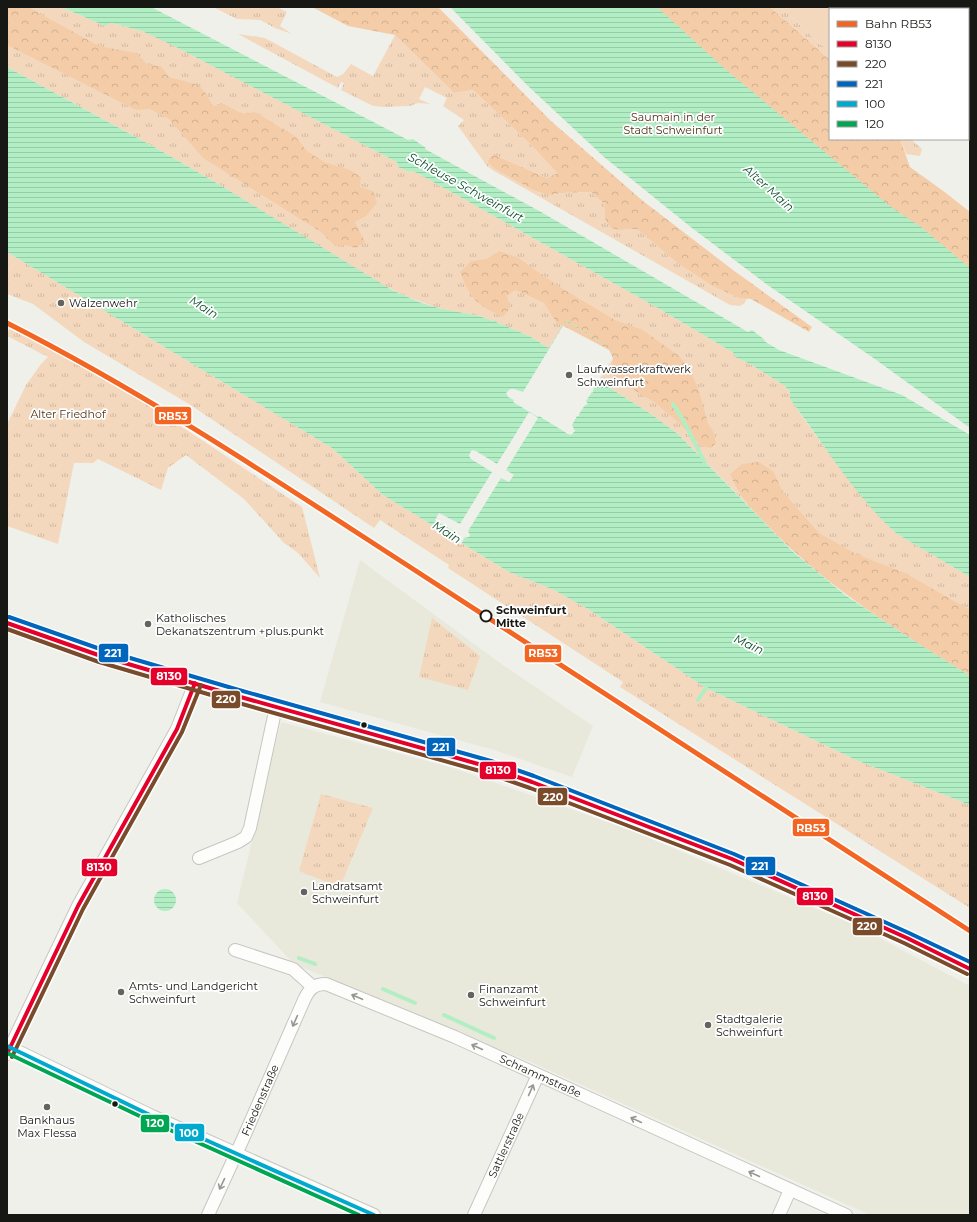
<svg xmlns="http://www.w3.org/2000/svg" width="977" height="1222" font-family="Montserrat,sans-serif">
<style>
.built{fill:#e8e8db}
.grass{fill:url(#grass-tufts)}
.forest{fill:url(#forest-crowns)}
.garden{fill:#f4d8bd}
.water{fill:url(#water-rules);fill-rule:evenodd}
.pier{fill:#f0f0eb}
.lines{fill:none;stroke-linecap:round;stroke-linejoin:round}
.stream{stroke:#b2eec4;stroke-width:4}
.street-casing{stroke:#c6c6c1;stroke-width:14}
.street{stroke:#fdfdfc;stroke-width:12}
.bus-1-casing{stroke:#fff;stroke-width:7}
.bus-2-casing{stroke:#fff;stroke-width:7}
.bus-3-casing{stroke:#fff;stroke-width:7}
.bus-4-casing{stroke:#fff;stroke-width:7}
.bus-5-casing{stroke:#fff;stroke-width:7}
.bus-1{stroke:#e4002b;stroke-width:4}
.bus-2{stroke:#7a4b2a;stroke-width:4}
.bus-3{stroke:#0065bd;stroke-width:4}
.bus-4{stroke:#00a9ce;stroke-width:4}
.bus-5{stroke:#00a651;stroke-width:4}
.rail-1-casing{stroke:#fff;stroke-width:8}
.rail-1{stroke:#f26522;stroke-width:5}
.oneway{stroke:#969693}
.poi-dot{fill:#63635f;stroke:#fff;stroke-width:1.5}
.stop-dot{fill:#fff;stroke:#171713;stroke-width:2}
.bus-dot{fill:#171713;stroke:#fff;stroke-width:1.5}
.labels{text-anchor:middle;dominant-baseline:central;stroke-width:3.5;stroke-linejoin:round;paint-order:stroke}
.park-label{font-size:11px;fill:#503318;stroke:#fff}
.poi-label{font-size:11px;fill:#171713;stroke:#fff;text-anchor:start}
.stop-label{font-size:11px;font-weight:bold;fill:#171713;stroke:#fff;text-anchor:start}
.street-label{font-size:11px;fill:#171713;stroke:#fff}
.water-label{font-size:12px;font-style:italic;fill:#0a4d2a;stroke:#fff}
.line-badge{stroke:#fff;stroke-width:1.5}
.badge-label{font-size:11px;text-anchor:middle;font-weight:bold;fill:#fff}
</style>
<defs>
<pattern id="grass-tufts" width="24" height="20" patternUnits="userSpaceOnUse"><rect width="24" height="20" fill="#f4d8bd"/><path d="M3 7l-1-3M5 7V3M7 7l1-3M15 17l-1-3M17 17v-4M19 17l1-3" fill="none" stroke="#d0b9a2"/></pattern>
<pattern id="forest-crowns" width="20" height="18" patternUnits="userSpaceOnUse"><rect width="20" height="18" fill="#f4cda8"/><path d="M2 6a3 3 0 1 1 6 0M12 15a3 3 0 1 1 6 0" fill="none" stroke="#d0af90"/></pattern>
<pattern id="water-rules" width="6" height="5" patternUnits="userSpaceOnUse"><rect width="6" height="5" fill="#b2eec4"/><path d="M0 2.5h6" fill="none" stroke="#98cba8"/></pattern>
</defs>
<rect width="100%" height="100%" fill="#f0f0eb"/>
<path class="built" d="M 360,560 L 500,663 L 593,726 L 572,777 L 494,750 L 320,702 Z
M 281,722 L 453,768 L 630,830 L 857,926 L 970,986 L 970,1215 L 870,1215 L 533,1063 L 294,964 L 237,903 Z"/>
<path class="grass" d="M 7,7 L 61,7 L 105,26 L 111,23 L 115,24 L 142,31 L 157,37 L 391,159 L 397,162 L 398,167 L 409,172 L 413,171 L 426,178 L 656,307 L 734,353 L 735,357 L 750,364 L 785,386 L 790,392 L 790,399 L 819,440 L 849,479 L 871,507 L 888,525 L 897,534 L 970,577 L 970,676 L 793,551 L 678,434 L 651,414 L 599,381 L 617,352 L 566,321 L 549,348 L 529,336 L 496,322 L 496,321 L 494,320 L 493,321 L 479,316 L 438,308 L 405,296 L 377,282 L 220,185 L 156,148 L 7,67 Z
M 213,7 L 277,7 L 287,12 L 280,26 L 292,34 L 275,28 L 260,20 L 237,19 Z
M 770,7 L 781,7 L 819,43 L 830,51 L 830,60 Z
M 956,7 L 970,7 L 970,68 L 968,66 L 968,9 L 955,9 Z
M 238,34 L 265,38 L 337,77 L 343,74 L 351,64 L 373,76 L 395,35 L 454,93 L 473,90 L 531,145 L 557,173 L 547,178 L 495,155 L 550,195 L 562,193 L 591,192 L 604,204 L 605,219 L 620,230 L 637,229 L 676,262 L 739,298 L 747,298 L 744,304 L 739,306 L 730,305 L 494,171 L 487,166 L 458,126 L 464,120 L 443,106 L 447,98 L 425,87 L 419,99 L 430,104 L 418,103 L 410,106 L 383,107 L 373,106 L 341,90 L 344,83 L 341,82 L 338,88 Z
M 900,139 L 911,139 L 922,149 L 920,156 L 906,154 Z
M 7,252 L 332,448 L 383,495 L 509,572 L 554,590 L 588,609 L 706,688 L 856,760 L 970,805 L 970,908 L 620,687 L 623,682 L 448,568 L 449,565 L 380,520 L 374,528 L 189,404 L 84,342 L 33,304 L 7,294 Z
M 9,329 C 27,337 45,344 61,354 C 145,399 223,455 302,507 L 320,578 L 298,553 L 284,543 L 244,499 L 186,455 L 168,468 L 161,490 L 98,459 L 93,463 L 74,463 L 58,544 L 7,526 L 7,424 L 26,385 L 41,364 L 48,357 L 7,336 Z
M 432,618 L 480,656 L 468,690 L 419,677 Z
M 321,794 L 373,808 L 340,887 L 299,871 Z"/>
<path class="forest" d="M 7,7 L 28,7 L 99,46 L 136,53 L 148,65 L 161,66 L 169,77 L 199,85 L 207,95 L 213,106 L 224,104 L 243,114 L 255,112 L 295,136 L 306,150 L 324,162 L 350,170 L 361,177 L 360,187 L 373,191 L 377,203 L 366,216 L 355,222 L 365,242 L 356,248 L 344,245 L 335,246 L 321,232 L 203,158 L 169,119 L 150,109 L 136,110 L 7,45 Z
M 312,7 L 438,7 L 551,121 L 643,201 L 733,270 L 812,327 L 809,332 L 751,299 L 739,298 L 711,285 L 676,262 L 637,229 L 620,230 L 611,228 L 605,219 L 604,204 L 591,192 L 562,193 L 550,195 L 533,190 L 495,169 L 488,162 L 490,157 L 495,155 L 547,178 L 557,173 L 531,145 L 473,90 L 454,93 L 395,35 L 348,26 Z
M 643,7 L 770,7 L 830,60 L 830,139 L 900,139 L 910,167 L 946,193 L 970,212 L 970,278 Z
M 499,251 L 517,257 L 558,286 L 615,320 L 643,330 L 679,356 L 689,368 L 698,388 L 708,423 L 714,433 L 716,443 L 711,448 L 701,446 L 679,423 L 654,402 L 624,384 L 611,370 L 613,358 L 609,350 L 556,322 L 544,303 L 525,294 L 515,290 L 507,296 L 510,308 L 503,317 C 476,304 471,300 460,272 L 471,261 L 487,259 Z
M 759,462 L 773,471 L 783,492 L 819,533 L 856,554 L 905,573 L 970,610 L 970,676 C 901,633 831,590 774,532 C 754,512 741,500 730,474 L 742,464 Z"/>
<path class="garden" d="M 781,7 L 956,7 L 955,9 L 830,9 L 830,51 L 819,43 Z"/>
<path class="water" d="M 61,7 L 151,7 L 408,140 L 413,139 L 426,148 L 425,149 L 541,212 L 748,332 L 752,330 L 765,340 L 764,341 L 779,350 L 902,395 L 970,435 L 970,577 L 897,534 C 855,497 824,444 790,399 L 790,392 L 785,386 L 750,364 L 735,357 L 734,353 L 656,307 L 426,178 L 413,171 L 409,172 L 398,167 L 397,162 L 391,159 L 176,47 L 142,31 L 115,24 L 111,23 L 105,26 Z
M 450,7 L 657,7 L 724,68 L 891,207 L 921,227 L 970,268 L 970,428 L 872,357 L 769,286 L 692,228 L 604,157 L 528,86 Z
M 7,67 L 156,148 L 220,185 L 392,290 L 419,302 L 438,308 L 479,316 L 493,321 L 494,320 L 497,321 L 496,322 L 529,336 L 549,348 L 566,320 L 617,351 L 599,381 L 651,414 L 678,434 L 792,551 L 845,595 L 908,637 L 970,676 L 970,805 L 856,760 L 706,688 L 588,609 L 554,590 L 509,572 L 383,495 L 332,448 L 7,252 ZM 566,321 L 617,351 L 593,390 L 593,393 L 592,392 L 586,401 L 588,404 L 585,405 L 579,414 L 579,416 L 577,416 L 572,425 L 575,431 L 571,435 L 568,434 L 539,416 L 538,417 L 513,402 L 514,400 L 508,397 L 506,393 L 510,389 L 514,389 L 523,392 Z
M154 900a11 11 0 1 1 22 0a11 11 0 1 1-22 0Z"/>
<path class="pier" d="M 529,412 L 538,418 L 506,470 L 514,475 L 509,482 L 501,478 L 468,531 L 470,535 L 469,537 L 464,538 L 461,545 L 449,538 L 455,532 L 435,520 L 439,513 L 460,524 L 492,472 L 471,459 L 469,456 L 470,453 L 472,450 L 476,451 L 497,464 Z"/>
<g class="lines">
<path class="stream" d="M 673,404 L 683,420 L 704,461
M 698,700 L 706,688
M 299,958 L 315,964
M 383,989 L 415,1003
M 444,1015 L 494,1038"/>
<g class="street-casing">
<g id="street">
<path d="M 7,623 L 101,656 L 230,694 L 489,767 L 532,782 L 732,859 L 907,938 L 970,969"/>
<path d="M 199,858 L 238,842 L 246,837 L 250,828 L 276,707"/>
<path d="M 235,950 L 293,969 L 313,987"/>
<path d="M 7,1046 L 152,1116 L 374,1215"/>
<path d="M 7,1054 L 78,906 L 177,729 L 195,683"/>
<path id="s1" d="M 208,1215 L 242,1141 L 304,1000 C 309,989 314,984 326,984 L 455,1037 L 846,1215"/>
<path id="s2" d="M 474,1215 L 538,1075"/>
<path d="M 779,1215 L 790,1190"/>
</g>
</g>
<use href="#street" class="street"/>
<g class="bus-1-casing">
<path id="bus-1" d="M 7,623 L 101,656 L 230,694 L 489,767 L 532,782 L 732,859 L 907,938 L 970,969
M 7,1054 L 78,906 L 177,729 L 195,683"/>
</g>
<g class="bus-2-casing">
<path id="bus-2" d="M 7,629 L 99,662 L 228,700 L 487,773 L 530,788 L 730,865 L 904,943 L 967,974
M 12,1057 L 83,909 L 182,732 L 201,685"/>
</g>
<g class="bus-3-casing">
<path id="bus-3" d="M 9,617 L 103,650 L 232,688 L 491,761 L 534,776 L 734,854 L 909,933 L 970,962"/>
</g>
<g class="bus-4-casing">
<path id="bus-4" d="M 7,1046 L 152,1116 L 374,1215"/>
</g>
<g class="bus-5-casing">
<path id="bus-5" d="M 7,1053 L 150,1121 L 359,1215"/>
</g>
<use href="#bus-1" class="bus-1"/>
<use href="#bus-2" class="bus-2"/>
<use href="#bus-3" class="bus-3"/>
<use href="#bus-4" class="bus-4"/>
<use href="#bus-5" class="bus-5"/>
<g class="rail-1-casing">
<path id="rail-1" d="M 7,323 C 149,395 280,483 413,569 C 599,689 784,811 970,931"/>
</g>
<use href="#rail-1" class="rail-1"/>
</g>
<defs><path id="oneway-shaft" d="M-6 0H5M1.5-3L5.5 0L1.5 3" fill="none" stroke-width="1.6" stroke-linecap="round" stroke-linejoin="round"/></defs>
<g class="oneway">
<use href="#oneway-shaft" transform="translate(357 997) rotate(-157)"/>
<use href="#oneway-shaft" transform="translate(295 1021) rotate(114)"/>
<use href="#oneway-shaft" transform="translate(477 1047) rotate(-156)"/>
<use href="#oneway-shaft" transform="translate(531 1090) rotate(-66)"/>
<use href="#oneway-shaft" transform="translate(636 1120) rotate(-155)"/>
<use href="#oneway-shaft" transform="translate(754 1174) rotate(-155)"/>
<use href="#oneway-shaft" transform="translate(222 1184) rotate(115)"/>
</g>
<g class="poi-dot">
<circle cx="61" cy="303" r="4"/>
<circle cx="569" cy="375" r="4"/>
<circle cx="148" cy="624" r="4"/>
<circle cx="304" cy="892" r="4"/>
<circle cx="121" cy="992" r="4"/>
<circle cx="471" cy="995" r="4"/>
<circle cx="708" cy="1025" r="4"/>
<circle cx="47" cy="1107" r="4"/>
</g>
<circle class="stop-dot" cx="486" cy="616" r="5.5"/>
<g class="bus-dot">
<circle cx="364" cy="725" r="3.5"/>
<circle cx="115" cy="1104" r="3.5"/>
</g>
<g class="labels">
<g class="park-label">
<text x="673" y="117">Saumain in der<tspan x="673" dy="13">Stadt Schweinfurt</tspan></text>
<text x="68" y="414">Alter Friedhof</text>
</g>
<g class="poi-label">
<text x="69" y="303">Walzenwehr</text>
<text x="577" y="369">Laufwasserkraftwerk<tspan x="577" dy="13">Schweinfurt</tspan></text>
<text x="156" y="618">Katholisches<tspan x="156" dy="13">Dekanatszentrum +plus.punkt</tspan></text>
<text x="312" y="886">Landratsamt<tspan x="312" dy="13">Schweinfurt</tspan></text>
<text x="129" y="986">Amts- und Landgericht<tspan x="129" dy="13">Schweinfurt</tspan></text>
<text x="479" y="989">Finanzamt<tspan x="479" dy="13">Schweinfurt</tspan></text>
<text x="716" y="1019">Stadtgalerie<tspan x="716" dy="13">Schweinfurt</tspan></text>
<text x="47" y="1120" text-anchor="middle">Bankhaus<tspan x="47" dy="13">Max Flessa</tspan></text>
</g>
<g class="stop-label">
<text x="496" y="610">Schweinfurt<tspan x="496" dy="13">Mitte</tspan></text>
</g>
<g class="street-label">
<text stroke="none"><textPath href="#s1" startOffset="498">Schrammstraße</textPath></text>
<text stroke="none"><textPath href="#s1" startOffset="126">Friedenstraße</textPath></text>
<text stroke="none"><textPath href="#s2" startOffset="77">Sattlerstraße</textPath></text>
</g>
<g class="water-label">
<text transform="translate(466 187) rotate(29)">Schleuse Schweinfurt</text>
<text transform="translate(769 188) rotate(42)">Alter Main</text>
<text transform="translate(204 307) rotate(32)">Main</text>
<text transform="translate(447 532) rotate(32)">Main</text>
<text transform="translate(749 644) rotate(25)">Main</text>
</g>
</g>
<g class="line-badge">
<rect x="154" y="406" width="38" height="19" rx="4" fill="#f26522"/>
<rect x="98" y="643" width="31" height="20" rx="4" fill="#0065bd"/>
<rect x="524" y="644" width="38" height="19" rx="4" fill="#f26522"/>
<rect x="150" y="667" width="38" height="19" rx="4" fill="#e4002b"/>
<rect x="211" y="690" width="30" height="19" rx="4" fill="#7a4b2a"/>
<rect x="426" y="737" width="30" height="20" rx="4" fill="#0065bd"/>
<rect x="479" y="761" width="38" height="19" rx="4" fill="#e4002b"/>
<rect x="537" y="787" width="31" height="19" rx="4" fill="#7a4b2a"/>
<rect x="792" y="818" width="38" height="19" rx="4" fill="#f26522"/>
<rect x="745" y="856" width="31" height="20" rx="4" fill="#0065bd"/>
<rect x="81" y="858" width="37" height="19" rx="4" fill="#e4002b"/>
<rect x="796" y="887" width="38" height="19" rx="4" fill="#e4002b"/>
<rect x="852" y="917" width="31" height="19" rx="4" fill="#7a4b2a"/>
<rect x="140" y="1114" width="30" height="19" rx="4" fill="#00a651"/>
<rect x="174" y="1123" width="31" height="19" rx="4" fill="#00a9ce"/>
</g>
<g class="badge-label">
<text x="173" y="420">RB53</text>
<text x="113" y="657">221</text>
<text x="543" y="657">RB53</text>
<text x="169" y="680">8130</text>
<text x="226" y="703">220</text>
<text x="441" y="751">221</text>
<text x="498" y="774">8130</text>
<text x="553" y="801">220</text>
<text x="811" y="832">RB53</text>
<text x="760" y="870">221</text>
<text x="99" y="871">8130</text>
<text x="815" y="900">8130</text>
<text x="867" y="930">220</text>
<text x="155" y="1127">120</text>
<text x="189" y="1137">100</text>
</g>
<rect width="977" height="1222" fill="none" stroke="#171713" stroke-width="16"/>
<rect x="829" y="8" width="140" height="132" fill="#ffffff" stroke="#a2a2a1"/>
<rect x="837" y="21" width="20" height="6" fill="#f26522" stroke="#a2a2a1"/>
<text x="865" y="28" font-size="12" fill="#171713">Bahn RB53</text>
<rect x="837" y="41" width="20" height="6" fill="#e4002b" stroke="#a2a2a1"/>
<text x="865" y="48" font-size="12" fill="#171713">8130</text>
<rect x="837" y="61" width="20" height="6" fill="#7a4b2a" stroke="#a2a2a1"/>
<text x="865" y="68" font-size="12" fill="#171713">220</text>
<rect x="837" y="81" width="20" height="6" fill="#0065bd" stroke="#a2a2a1"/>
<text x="865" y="88" font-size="12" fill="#171713">221</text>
<rect x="837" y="101" width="20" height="6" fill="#00a9ce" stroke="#a2a2a1"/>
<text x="865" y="108" font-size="12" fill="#171713">100</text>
<rect x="837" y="121" width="20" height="6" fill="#00a651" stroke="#a2a2a1"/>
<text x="865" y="128" font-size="12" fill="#171713">120</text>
</svg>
